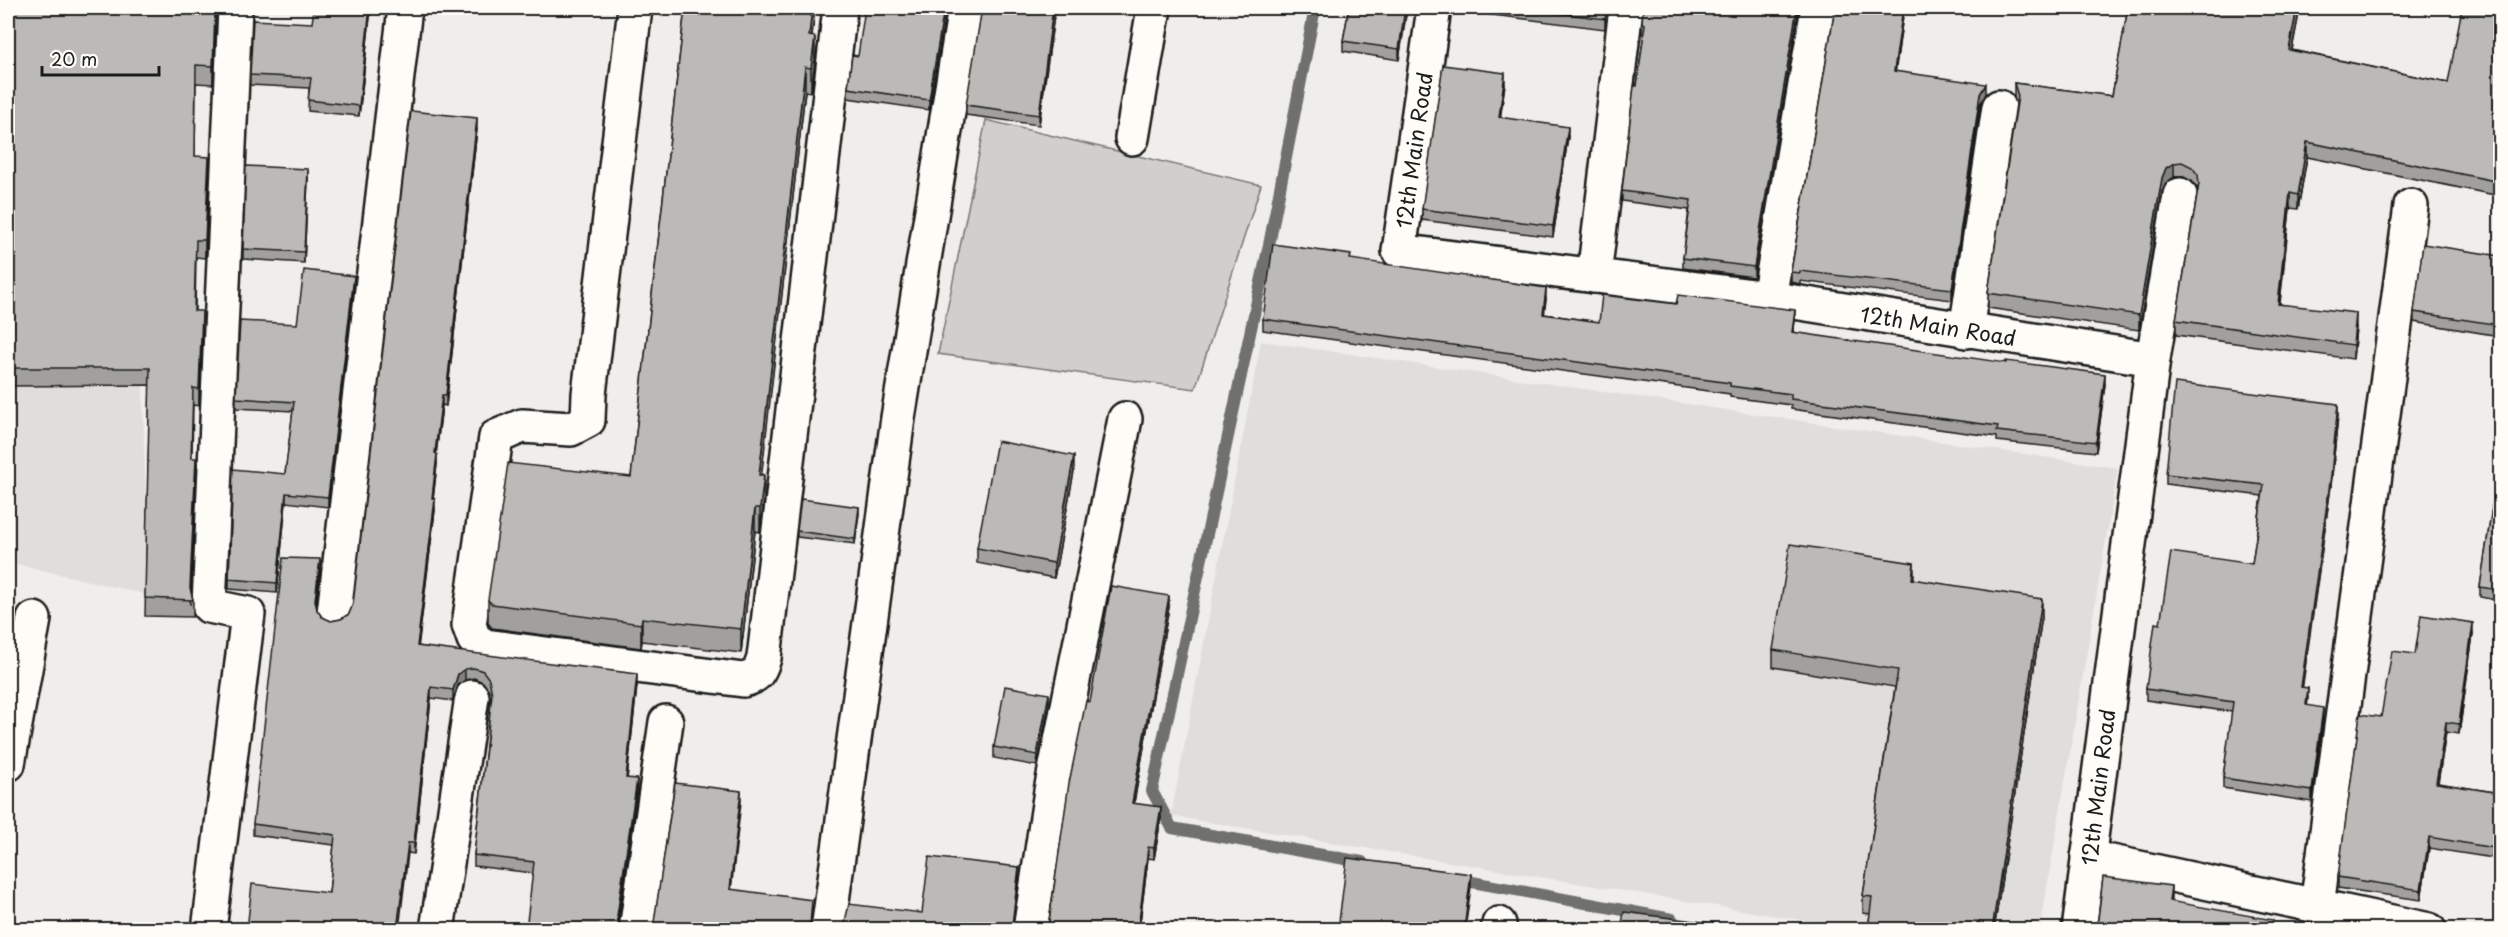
<svg xmlns="http://www.w3.org/2000/svg" width="2508" height="937" font-family="'Playpen Sans',sans-serif">
<style>
.built{fill:#e0deda}
.green{fill:#d0cfcc;stroke:#767674;stroke-width:1.5}
.lines{fill:none;stroke-linecap:round;stroke-linejoin:round}
.stream{stroke:#706f6d;stroke-width:12}
.street-casing{stroke:#1c1c1c;stroke-width:38}
.street{stroke:#fdfcf7;stroke-width:33}
.wall{fill:#a1a09d;stroke:#1c1c1c;stroke-width:1.5}
.shaded-wall{fill:#83827f;stroke:#1c1c1c;stroke-width:1.5}
.building{fill:#bbbab6;stroke:#1c1c1c;stroke-width:1.5}
.labels{text-anchor:middle;dominant-baseline:central;stroke-width:4.5;stroke-linejoin:round;paint-order:stroke}
.street-label{font-size:21px;fill:#1c1c1c;stroke:#fdfcf7}
</style>
<rect width="100%" height="100%" fill="#f0eeea"/>
<filter id="ink" filterUnits="userSpaceOnUse"><feTurbulence type="fractalNoise" baseFrequency=".0167" numOctaves="2"/><feDisplacementMap in="SourceGraphic" scale="12" xChannelSelector="R" yChannelSelector="G"/><feConvolveMatrix kernelMatrix="1 2 1 2 8 2 1 2 1" color-interpolation-filters="sRGB"/></filter>
<g filter="url(#ink)">
<path class="built" d="M 8,8 L 133,8 L 148,595 L 8,562 Z
M 1261,341 L 2118,468 L 2040,929 L 1855,929 L 1171,816 Z"/>
<path class="green" d="M 986,120 L 1261,185 L 1195,389 L 938,354 Z"/>
<g class="lines">
<path class="stream" d="M 1315,8 L 1270,240 L 1152,791 L 1172,828 L 1362,862
M 1456,879 L 1672,919"/>
<g class="street-casing">
<g id="street">
<path d="M 635,8 L 589,394 L 588,420 L 571,429 L 522,426 L 496,437 L 469,625 L 474,639 L 485,646 L 743,680 C 757,677 760,671 764,658 L 840,8"/>
<path id="s1" d="M 1434,8 L 1399,251 L 1769,298 L 2153,359 L 2079,930"/>
<path d="M 1132,138 L 1154,8"/>
<path d="M 1594,276 L 1626,8"/>
<path d="M 1769,298 L 1818,8"/>
<path d="M 1966,331 L 1999,107"/>
<path d="M 2153,359 L 2180,195"/>
<path d="M 334,613 L 405,8"/>
<path d="M 8,764 L 34,619"/>
<path d="M 2088,857 L 2429,930"/>
<path d="M 2317,906 L 2411,206"/>
<path d="M 209,930 L 248,614 L 209,606 L 235,8"/>
<path d="M 437,930 L 472,697"/>
<path d="M 636,930 L 666,722"/>
<path d="M 828,930 L 898,418 L 965,8"/>
<path d="M 1030,930 L 1051,791 L 1125,419"/>
<path d="M 1498,930 L 1499,924"/>
</g>
</g>
<use href="#street" class="street"/>
</g>
<path class="wall" d="M 8,8 L 206,11 L 215,29 L 213,84 L 196,83 L 195,156 L 209,174 L 205,258 L 196,257 L 195,311 L 202,328 L 199,406 L 193,405 L 192,458 L 196,475 L 191,590 L 193,600 L 193,617 L 145,616 L 150,385 L 8,386 Z
M 371,8 L 359,116 L 308,111 L 309,88 L 250,85 L 250,75 L 312,23 Z
M 685,8 L 815,8 L 812,36 L 815,60 L 811,92 L 805,91 L 761,475 L 764,499 L 760,532 L 755,531 L 741,653 L 642,641 L 641,648 L 492,628 L 488,623 L 488,600 L 631,477 Z
M 946,8 L 929,110 L 848,98 L 848,88 L 858,56 Z
M 1055,8 L 1039,125 L 966,115 L 966,105 Z
M 1349,8 L 1407,8 L 1399,60 L 1343,51 L 1343,41 Z
M 1452,8 L 1609,8 L 1605,29 L 1452,10 Z
M 1799,8 L 1754,277 L 1683,268 L 1683,258 L 1689,210 L 1622,201 L 1622,191 L 1644,34 L 1642,34 L 1642,23 Z
M 1835,8 L 1904,8 L 1895,72 L 1986,94 L 1980,104 L 1952,300 L 1800,281 L 1800,284 L 1791,282 L 1791,272 Z
M 2128,8 L 2300,8 L 2292,50 L 2448,83 L 2500,8 L 2500,170 L 2495,195 L 2307,157 L 2298,209 L 2290,208 L 2280,304 L 2356,327 L 2353,359 L 2176,335 L 2176,320 L 2198,189 L 2192,181 L 2182,176 L 2174,177 L 2166,183 L 2162,192 L 2139,330 L 1988,308 L 1988,293 L 2016,104 L 2014,97 L 2014,83 L 2112,96 Z
M 1505,84 L 1500,117 L 1568,137 L 1553,237 L 1422,220 L 1422,209 Z
M 477,129 L 446,406 L 442,405 L 436,453 L 437,464 L 433,498 L 435,510 L 418,646 L 637,685 L 627,778 L 637,790 L 618,922 L 533,873 L 474,866 L 474,855 L 491,701 L 489,690 L 483,682 L 474,678 L 465,680 L 458,685 L 453,701 L 431,698 L 414,854 L 408,853 L 329,893 L 334,845 L 253,835 L 253,824 L 320,570 L 316,604 L 317,610 L 322,617 L 331,621 L 341,619 L 349,614 L 353,604 Z
M 308,179 L 304,263 L 243,259 L 243,249 Z
M 2500,256 L 2500,336 L 2414,322 L 2414,312 Z
M 1351,260 L 1546,299 L 1544,314 L 1599,322 L 1795,321 L 1793,333 L 2105,384 L 2096,452 L 1997,441 L 1997,437 L 1791,409 L 1791,405 L 1730,397 L 1730,394 L 1263,330 L 1263,319 Z
M 354,285 L 328,507 L 286,502 L 277,593 L 229,589 L 229,579 L 285,474 L 293,411 L 236,408 L 236,398 L 297,324 Z
M 2338,415 L 2331,486 L 2302,687 L 2308,699 L 2307,705 L 2323,718 L 2312,802 L 2223,788 L 2223,778 L 2232,712 L 2146,700 L 2146,689 L 2160,624 L 2252,564 L 2262,496 L 2166,484 L 2166,474 Z
M 2500,455 L 2500,601 L 2480,597 L 2480,587 Z
M 1074,471 L 1054,578 L 977,563 L 977,548 Z
M 859,513 L 855,544 L 797,537 L 797,531 Z
M 1914,579 L 2042,616 L 1994,930 L 1868,930 L 1870,914 L 1863,913 L 1863,896 L 1895,687 L 1773,667 L 1773,650 Z
M 1169,607 L 1134,803 L 1161,818 L 1154,859 L 1148,858 L 1139,930 L 1045,930 L 1049,922 L 1090,702 Z
M 2473,634 L 2459,734 L 2446,732 L 2438,783 L 2500,793 L 2500,859 L 2429,848 L 2421,900 L 2338,888 L 2338,877 L 2381,717 Z
M 1049,705 L 1037,766 L 994,758 L 994,747 Z"/>
<path class="shaded-wall" d="M 370,8 L 371,8 L 359,116 L 359,106 Z
M 812,8 L 815,8 L 809,59 L 809,36 Z
M 944,8 L 946,8 L 929,110 L 929,100 Z
M 1053,8 L 1055,8 L 1039,125 L 1039,115 Z
M 1405,8 L 1407,8 L 1399,60 L 1399,49 Z
M 1607,8 L 1609,8 L 1605,29 L 1605,19 Z
M 1797,8 L 1799,8 L 1754,277 L 1754,267 Z
M 1903,8 L 1904,8 L 1894,82 L 1894,71 Z
M 2297,8 L 2300,8 L 2289,64 L 2289,50 Z
M 215,12 L 215,29 L 213,84 L 213,66 Z
M 815,37 L 815,60 L 811,92 L 811,68 Z
M 805,67 L 805,91 L 759,498 L 759,475 Z
M 1505,73 L 1505,84 L 1499,128 L 1499,117 Z
M 1986,84 L 1986,94 L 1980,104 L 1952,300 L 1952,289 L 1980,94 Z
M 477,118 L 477,129 L 446,406 L 446,395 Z
M 1568,127 L 1568,137 L 1553,237 L 1553,226 Z
M 2307,142 L 2307,157 L 2298,209 L 2298,195 Z
M 2500,156 L 2500,170 L 2495,195 L 2495,181 Z
M 209,157 L 209,174 L 205,258 L 205,240 Z
M 2174,163 L 2174,177 L 2166,183 L 2162,192 L 2139,330 L 2139,315 L 2162,178 L 2166,168 Z
M 308,169 L 308,179 L 304,263 L 304,252 Z
M 2290,193 L 2290,208 L 2278,318 L 2278,304 Z
M 354,276 L 354,285 L 328,507 L 328,497 Z
M 1546,288 L 1546,299 L 1543,325 L 1543,314 Z
M 1795,310 L 1795,321 L 1792,343 L 1792,332 Z
M 202,311 L 202,328 L 199,406 L 199,389 Z
M 2356,313 L 2356,327 L 2353,359 L 2353,345 Z
M 2105,374 L 2105,384 L 2096,452 L 2096,442 Z
M 442,395 L 442,405 L 435,464 L 435,453 Z
M 2338,404 L 2338,415 L 2331,486 L 2301,698 L 2301,687 Z
M 437,454 L 437,464 L 432,509 L 432,498 Z
M 1074,456 L 1074,471 L 1054,578 L 1054,563 Z
M 196,458 L 196,475 L 190,605 L 190,588 Z
M 764,475 L 764,499 L 760,532 L 760,508 Z
M 286,493 L 286,502 L 277,593 L 277,583 Z
M 435,499 L 435,510 L 417,657 L 417,646 Z
M 859,507 L 859,513 L 855,544 L 855,539 Z
M 755,508 L 755,531 L 741,653 L 741,629 Z
M 320,559 L 320,570 L 315,611 L 315,600 Z
M 1914,563 L 1914,580 L 1912,579 Z
M 1169,596 L 1169,607 L 1132,813 L 1132,803 Z
M 2042,599 L 2042,616 L 1994,930 L 1992,930 Z
M 642,618 L 642,641 L 641,648 L 641,624 Z
M 2473,623 L 2473,634 L 2459,734 L 2459,724 Z
M 465,669 L 465,680 L 458,685 L 453,701 L 453,690 L 458,674 Z
M 637,674 L 637,685 L 626,789 L 626,778 Z
M 431,687 L 431,698 L 414,854 L 414,843 Z
M 2308,688 L 2308,699 L 2306,716 L 2306,705 Z
M 1049,694 L 1049,705 L 1037,766 L 1037,755 Z
M 2323,708 L 2323,718 L 2312,802 L 2312,791 Z
M 2446,722 L 2446,732 L 2436,794 L 2436,783 Z
M 637,779 L 637,790 L 617,927 L 617,916 Z
M 741,791 L 741,802 L 730,900 L 730,889 Z
M 1161,807 L 1161,818 L 1154,859 L 1154,848 Z
M 2429,837 L 2429,848 L 2421,900 L 2421,890 Z
M 408,843 L 408,853 L 399,930 L 397,930 Z
M 1148,847 L 1148,858 L 1139,930 L 1138,930 Z
M 1019,867 L 1019,878 L 1012,930 Z
M 1471,874 L 1471,887 L 1465,930 L 1464,930 Z
M 2171,886 L 2171,899 L 2169,915 L 2169,901 Z"/>
<path class="building" d="M 8,8 L 206,8 L 206,11 L 215,12 L 213,66 L 196,65 L 195,156 L 209,157 L 205,240 L 196,240 L 194,311 L 202,311 L 199,389 L 193,388 L 191,458 L 196,458 L 190,588 L 193,600 L 145,598 L 150,368 L 8,368 Z
M 314,8 L 370,8 L 359,106 L 308,100 L 311,78 L 250,75 L 253,20 L 312,23 Z
M 685,8 L 812,8 L 809,36 L 815,37 L 811,68 L 805,67 L 759,475 L 764,475 L 760,508 L 755,508 L 741,629 L 642,618 L 641,624 L 492,604 L 488,600 L 508,463 L 631,477 Z
M 865,8 L 944,8 L 929,100 L 848,88 L 852,55 L 858,56 Z
M 982,8 L 1053,8 L 1039,115 L 966,105 Z
M 1349,8 L 1405,8 L 1399,49 L 1343,41 Z
M 1519,8 L 1607,8 L 1605,19 Z
M 1643,8 L 1797,8 L 1754,267 L 1683,258 L 1691,200 L 1622,191 L 1634,86 L 1637,86 L 1645,24 L 1642,23 Z
M 1835,8 L 1903,8 L 1894,71 L 1986,84 L 1980,94 L 1952,289 L 1800,271 L 1800,273 L 1791,272 Z
M 2128,8 L 2297,8 L 2289,50 L 2448,83 L 2462,8 L 2500,8 L 2500,156 L 2495,181 L 2307,142 L 2298,195 L 2290,193 L 2278,304 L 2356,313 L 2353,345 L 2176,320 L 2199,184 L 2198,175 L 2192,167 L 2182,162 L 2174,163 L 2166,168 L 2162,178 L 2139,315 L 1988,293 L 2018,96 L 2014,83 L 2112,96 Z
M 1443,65 L 1505,73 L 1499,117 L 1568,127 L 1553,226 L 1422,209 Z
M 411,111 L 477,118 L 446,395 L 442,395 L 435,453 L 437,454 L 432,498 L 435,499 L 417,646 L 637,674 L 626,778 L 637,779 L 617,916 L 619,927 L 621,930 L 526,930 L 534,862 L 474,855 L 492,694 L 489,679 L 483,671 L 474,668 L 465,669 L 458,674 L 453,690 L 431,687 L 414,843 L 408,843 L 397,930 L 247,930 L 252,884 L 329,893 L 335,835 L 253,824 L 283,558 L 320,559 L 315,600 L 317,610 L 322,617 L 331,621 L 341,619 L 349,614 L 353,604 Z
M 246,166 L 308,169 L 304,252 L 243,249 Z
M 1273,244 L 1351,255 L 1350,259 L 1546,288 L 1543,314 L 1599,322 L 1602,295 L 1676,304 L 1678,295 L 1795,310 L 1792,332 L 2006,363 L 2006,361 L 2105,374 L 2096,442 L 1997,431 L 1998,426 L 1791,399 L 1791,394 L 1730,386 L 1730,383 L 1263,319 Z
M 2423,244 L 2500,256 L 2500,325 L 2414,312 Z
M 304,270 L 354,276 L 328,497 L 286,493 L 277,583 L 229,579 L 233,469 L 285,474 L 294,402 L 236,398 L 240,321 L 297,324 Z
M 2175,383 L 2338,404 L 2331,475 L 2301,687 L 2308,688 L 2306,705 L 2323,708 L 2312,791 L 2223,778 L 2233,702 L 2146,689 L 2155,623 L 2160,624 L 2171,552 L 2252,564 L 2264,485 L 2166,474 Z
M 997,441 L 1074,456 L 1054,563 L 977,548 Z
M 2500,455 L 2500,590 L 2480,587 Z
M 801,499 L 859,507 L 855,539 L 797,531 Z
M 1790,544 L 1914,563 L 1912,579 L 2042,599 L 1992,930 L 1868,930 L 1872,897 L 1863,896 L 1898,670 L 1773,650 Z
M 1111,586 L 1169,596 L 1132,803 L 1161,807 L 1154,848 L 1148,847 L 1138,930 L 1045,930 L 1049,922 L 1069,783 L 1086,701 L 1090,702 Z
M 2421,615 L 2473,623 L 2459,724 L 2446,722 L 2436,783 L 2500,793 L 2500,849 L 2429,837 L 2421,890 L 2338,877 L 2360,714 L 2381,717 L 2392,651 L 2415,654 Z
M 1005,686 L 1049,694 L 1037,755 L 994,747 Z
M 675,783 L 741,791 L 730,889 L 812,900 L 810,926 L 813,930 L 651,930 L 654,922 Z
M 929,857 L 1019,867 L 1012,925 L 1015,930 L 843,930 L 849,904 L 922,913 Z
M 1347,858 L 1471,874 L 1464,930 L 1338,930 Z
M 2103,877 L 2171,886 L 2169,901 L 2273,920 L 2272,930 L 2094,930 L 2098,919 Z
M 1624,912 L 1733,926 L 1733,930 L 1621,930 Z"/>
</g>
<g class="labels">
<g class="street-label">
<text transform="translate(1413 150) rotate(-82)">12th Main Road</text>
<text stroke="none"><textPath href="#s1" startOffset="790">12th Main Road</textPath></text>
<text transform="translate(2097 787) rotate(-83)">12th Main Road</text>
</g>
</g>
<rect width="2508" height="937" fill="none" stroke="#fdfcf7" stroke-width="30"/>
<rect x="15" y="15" width="2478" height="907" fill="none" stroke="#1c1c1c" stroke-width="2" filter="url(#ink)"/>
<path d="M42 66v9h117v-9" fill="none" stroke="#1c1c1c" stroke-width="3"/>
<text x="51" y="66" font-size="18" fill="#1c1c1c" stroke="#fdfcf7" stroke-width="4.5" paint-order="stroke">20 m</text>
</svg>
